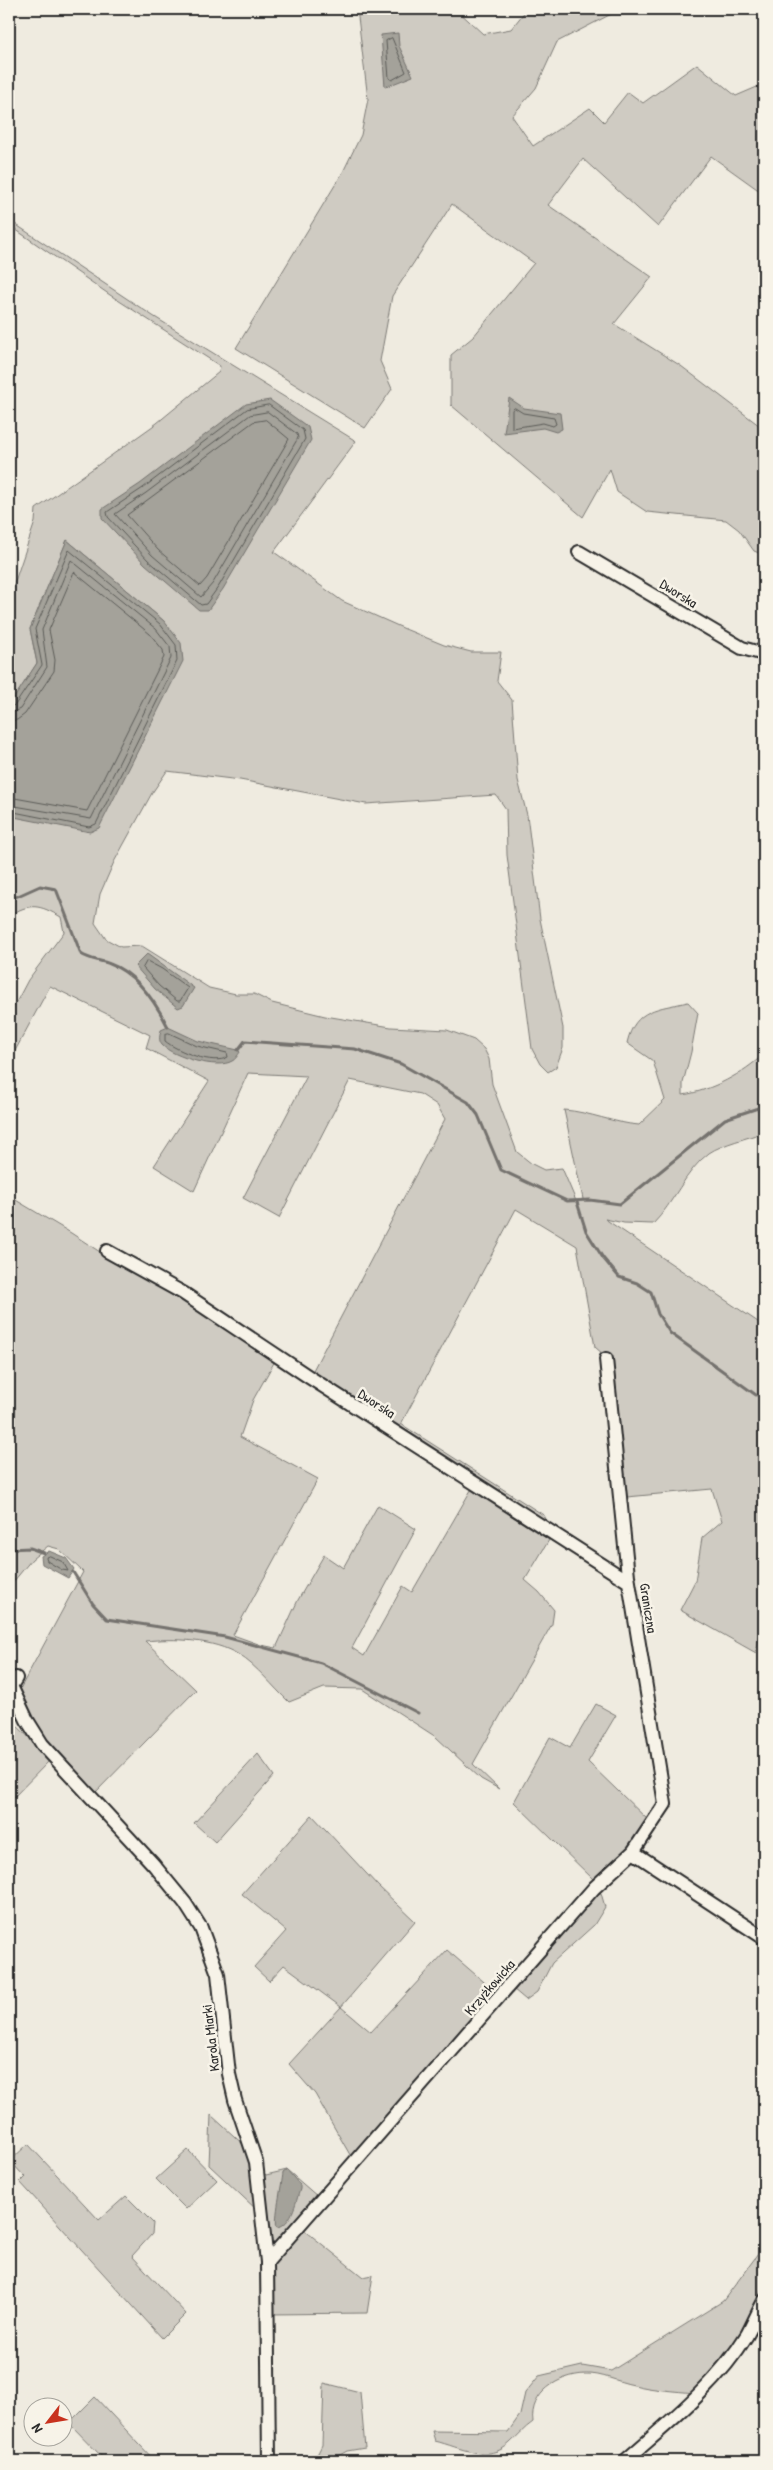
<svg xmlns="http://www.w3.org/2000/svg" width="773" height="2470" font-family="'Patrick Hand',sans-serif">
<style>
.green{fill:#cfcbc2;stroke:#7d7b76}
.water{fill:#a4a29a;stroke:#74726e}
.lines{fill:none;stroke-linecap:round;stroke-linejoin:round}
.shore{stroke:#5b5b57;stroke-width:1}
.stream{stroke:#74726e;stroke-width:3}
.minor-casing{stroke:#2b2b2b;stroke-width:16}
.minor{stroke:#f7f3e8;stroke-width:12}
.labels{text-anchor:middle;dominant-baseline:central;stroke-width:5;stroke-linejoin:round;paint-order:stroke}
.street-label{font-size:14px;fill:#2b2b2b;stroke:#f7f3e8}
</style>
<rect width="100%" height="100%" fill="#efebe0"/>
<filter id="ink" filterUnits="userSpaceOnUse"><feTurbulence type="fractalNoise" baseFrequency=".02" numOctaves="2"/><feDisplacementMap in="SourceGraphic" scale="10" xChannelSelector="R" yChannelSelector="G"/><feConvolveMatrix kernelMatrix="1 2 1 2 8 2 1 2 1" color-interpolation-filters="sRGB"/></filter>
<g filter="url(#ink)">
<path class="green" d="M 357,9 L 456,9 L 483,34 L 511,29 L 527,9 L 621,9 L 557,42 L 536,88 L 512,116 L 533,146 L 590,108 L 604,122 L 628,92 L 643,103 L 697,64 L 736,96 L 764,84 L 764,194 L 711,156 L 658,227 L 583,159 L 548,205 L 652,277 L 614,324 L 681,366 L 764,429 L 764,555 L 754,551 L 739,530 L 726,520 L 647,512 L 617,492 L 610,469 L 583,517 L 451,405 L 451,355 L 473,337 L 534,263 L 452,204 L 392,296 L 380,361 L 392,389 L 365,428 L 236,348 L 343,172 L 361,135 L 368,99 Z
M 9,220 L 153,316 L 356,441 L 274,552 L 342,601 L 405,629 L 444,645 L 471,652 L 501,652 L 497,681 L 512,700 L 518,780 L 527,815 L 540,919 L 563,1028 L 563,1048 L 556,1067 L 548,1072 L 540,1064 L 532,1049 L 507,855 L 506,809 L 496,795 L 366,804 L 240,780 L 167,771 L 152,793 L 114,862 L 100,894 L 95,923 L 106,939 L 121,947 L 142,946 L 209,988 L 236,994 L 254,994 L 272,1003 L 325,1016 L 391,1027 L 447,1030 L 474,1040 L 484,1049 L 489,1059 L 492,1084 L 517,1152 L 532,1164 L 544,1170 L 562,1168 L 576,1201 L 583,1199 L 564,1110 C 590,1112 613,1123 639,1125 L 665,1100 L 653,1061 L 627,1043 C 635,1008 658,1009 688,1002 L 698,1013 L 691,1052 L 683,1083 L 683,1095 C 713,1090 742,1074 764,1054 L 764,1132 C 749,1138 722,1144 709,1153 C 685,1171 674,1203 653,1224 L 624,1223 L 605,1219 L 764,1326 L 764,1612 L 756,1653 L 680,1610 L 695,1581 L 702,1538 L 722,1521 L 712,1489 L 627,1497 L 613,1363 L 595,1347 L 577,1246 L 516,1209 L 401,1424 L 545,1516 L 541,1523 L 311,1374 L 445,1119 L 437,1105 L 420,1094 L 350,1080 L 279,1218 L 243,1198 L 307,1076 L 248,1073 L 194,1191 L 154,1166 L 209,1081 L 146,1048 L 150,1035 L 50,986 L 9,1062 L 9,1016 L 28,980 L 64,932 L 61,917 C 40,905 30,902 9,916 L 9,816 L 15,817 L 164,621 L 67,540 L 30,629 L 37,663 L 9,706 L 9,599 L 35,522 L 36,509 L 157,423 L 219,372 L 220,366 L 110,295 L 9,225 Z
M 9,1196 L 71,1233 L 126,1269 L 168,1289 L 276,1359 L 253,1400 L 240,1437 L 318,1479 L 233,1635 L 261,1645 L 276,1648 L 298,1600 L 324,1555 L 343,1568 L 378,1505 L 416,1529 L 352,1648 L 364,1656 L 403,1586 L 412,1592 L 471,1490 L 549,1540 L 525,1580 L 539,1592 L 554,1610 L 552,1624 L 473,1764 L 499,1789 L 481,1779 L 436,1737 L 362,1689 L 324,1688 L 289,1702 C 273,1687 257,1666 239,1655 C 214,1639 174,1638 145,1641 L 196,1690 L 92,1796 L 41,1739 L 30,1719 L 20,1689 L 83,1572 L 59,1549 L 48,1546 L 32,1559 L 9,1587 Z
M 596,1704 L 616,1715 L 588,1762 L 649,1821 L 626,1851 L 595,1881 L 514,1802 L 550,1737 L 570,1748 Z
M 9,1718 L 51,1759 L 9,1802 Z
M 258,1754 L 274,1776 L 215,1842 L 194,1823 Z
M 312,1815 L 378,1886 L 415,1921 L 341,2007 L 371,2032 L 447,1950 L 498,1994 L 353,2160 L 315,2094 L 289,2064 L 341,2007 L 284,1965 L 269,1981 L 254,1967 L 286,1931 L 242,1894 Z
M 597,1893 L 601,1893 L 605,1907 L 594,1925 L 552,1963 L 537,1992 L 526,2000 L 513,1989 Z
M 211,2115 L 246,2147 L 253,2164 L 258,2211 L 209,2165 Z
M 28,2144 L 99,2220 L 126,2196 L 153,2223 L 152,2234 L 132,2256 L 186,2314 L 162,2338 L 20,2182 L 25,2177 L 10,2161 Z
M 188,2150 L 217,2180 L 186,2209 L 156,2179 Z
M 287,2170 L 318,2197 L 270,2254 L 261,2171 L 266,2175 Z
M 303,2229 L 363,2277 L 373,2275 L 367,2313 L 271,2314 L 271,2263 Z
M 764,2246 L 764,2286 L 753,2306 L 750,2322 L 731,2349 L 695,2393 C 675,2391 653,2390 634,2385 C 618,2382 601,2373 585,2374 C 559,2375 529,2393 533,2422 C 524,2428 518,2436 510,2443 C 488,2464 460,2447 435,2441 L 432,2431 L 508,2432 L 520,2415 L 525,2393 L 539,2376 L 582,2366 L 611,2371 L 723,2301 Z
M 324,2383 L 360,2392 L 365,2448 L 347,2451 L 329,2461 L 314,2461 L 322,2445 Z
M 95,2397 L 155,2461 L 106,2461 L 69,2423 Z"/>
<path class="water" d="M 398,33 L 399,46 L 413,76 L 385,87 L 381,35 Z
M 509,398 L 524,408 L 560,413 L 562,429 L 556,432 L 543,428 L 504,433 Z
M 270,400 L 308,427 L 311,440 L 223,589 L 208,610 L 199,610 L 145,564 L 102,518 L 102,509 L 140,484 L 246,404 Z
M 67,540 L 164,621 L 181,643 L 183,661 L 99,828 L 90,832 L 9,816 L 9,706 L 37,663 L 30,629 Z
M 147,954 L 194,988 L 183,1006 L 178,1008 L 155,989 L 135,966 Z
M 168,1027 L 198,1041 L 238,1050 L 240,1052 C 238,1055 235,1060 232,1061 C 218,1070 173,1057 162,1045 C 158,1040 160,1035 161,1030 Z
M 49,1551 L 66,1558 L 74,1569 L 68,1578 L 42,1564 L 41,1556 Z
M 287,2170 L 300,2185 L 300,2189 C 296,2202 291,2226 277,2227 C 274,2220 282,2184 283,2173 Z"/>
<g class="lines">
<path class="shore" d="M 392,38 L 406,72 L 392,80 L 389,78 L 386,41 Z
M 269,405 L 303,430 L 305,439 L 219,586 L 206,604 L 201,605 L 148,560 L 108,517 L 107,512 L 143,488 L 247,409 Z
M 515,408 L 523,413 L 554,418 L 556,424 L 553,426 L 543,423 L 512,428 L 512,410 Z
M 268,412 L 297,434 L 298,438 L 213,583 L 201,597 L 152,555 L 115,514 L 146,493 L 250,415 Z
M 266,420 L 289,439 L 207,578 L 200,586 L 158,550 L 127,515 L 253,422 Z
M 9,707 L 15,705 L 42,665 L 35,629 L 69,550 L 160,624 L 176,645 L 177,661 L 96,824 L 89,827 L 9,811
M 9,714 L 20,709 L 47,667 L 42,630 L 71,560 L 156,629 L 170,647 L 171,658 L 91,819 L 9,805
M 9,721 L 17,720 L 25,714 L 54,671 L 55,660 L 49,630 L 74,572 L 150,634 L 163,650 L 164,657 L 87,811 L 9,797
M 147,961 L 162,969 L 188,988 L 180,1001 L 177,1001 L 159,986 L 143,968 Z
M 169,1033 L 197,1046 L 227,1053 L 228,1057 C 214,1066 177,1051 165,1041 L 165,1034 Z
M 50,1556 L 63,1562 L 68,1571 L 62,1570 L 47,1561 L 46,1558 Z"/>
<path class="stream" d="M 9,900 L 40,886 L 56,889 L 81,954 C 90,960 100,960 110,964 C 137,974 156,1003 168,1027
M 238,1050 L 245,1041 L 355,1049 L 401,1064 L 468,1102 L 478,1115 L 501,1170 L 567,1201 L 590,1200 L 620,1204 L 725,1119 L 764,1106
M 577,1202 L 586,1231 L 603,1258 L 619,1277 L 637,1283 L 651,1292 L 658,1314 L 670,1333 L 756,1395
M 9,1549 L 30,1548 L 44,1553
M 73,1572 L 93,1604 L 107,1619 L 225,1637 L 321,1663 L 418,1713"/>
<g class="minor-casing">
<path id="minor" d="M 579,552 L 742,648 L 764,654
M 107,1251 L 183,1293 L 309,1377 L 629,1582
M 606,1359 L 628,1576 L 665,1804 L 633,1852
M 16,1678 L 11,1686 L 27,1720 L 42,1744 L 153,1864 L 185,1903 L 201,1928 L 218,1974 L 229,2074 L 235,2100 L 256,2162 L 267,2262 L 269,2461
M 267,2262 L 594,1888 L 633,1852 L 764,1938
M 625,2461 C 668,2423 717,2384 747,2335 C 753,2324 758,2312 764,2301"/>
</g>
<use href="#minor" class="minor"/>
</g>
</g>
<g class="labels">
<g class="street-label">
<text transform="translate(679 593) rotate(32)">Dworska</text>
<text transform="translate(377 1403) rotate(33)">Dworska</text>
<text transform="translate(649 1608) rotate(81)">Graniczna</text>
<text transform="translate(489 1987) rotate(-49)">Krzyżkowicka</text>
<text transform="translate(210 2038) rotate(-97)">Karola Miarki</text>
</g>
</g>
<rect width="773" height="2470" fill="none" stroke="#f7f3e8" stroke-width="30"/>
<rect x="15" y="15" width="743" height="2440" fill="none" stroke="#2b2b2b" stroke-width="2" filter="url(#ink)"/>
<g transform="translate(48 2422) rotate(239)"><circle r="24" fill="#f7f3e8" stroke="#a5a39c"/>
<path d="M0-4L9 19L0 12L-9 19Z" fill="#c8321e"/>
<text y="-8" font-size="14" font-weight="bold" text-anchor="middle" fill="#2b2b2b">N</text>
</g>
</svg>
